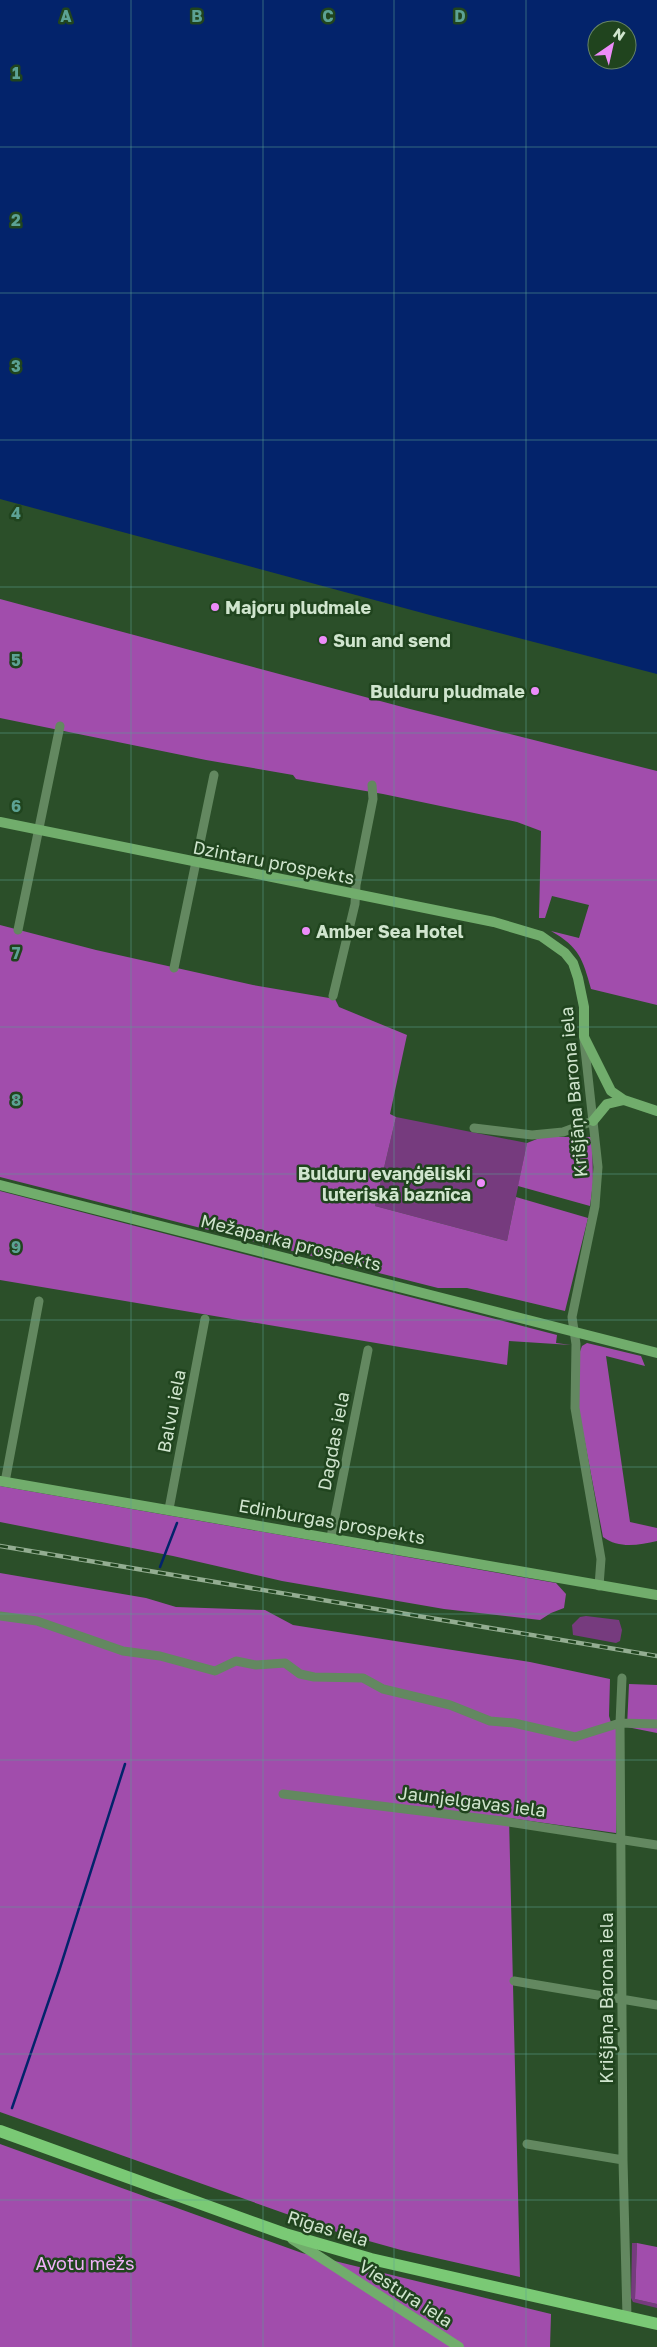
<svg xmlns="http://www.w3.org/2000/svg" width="657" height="2347" font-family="'Golos Text',sans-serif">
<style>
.green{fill:#763b7e}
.forest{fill:#a14dac}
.water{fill:#03236b;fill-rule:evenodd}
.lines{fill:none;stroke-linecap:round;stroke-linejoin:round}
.stream{stroke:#03236b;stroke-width:2.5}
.street{stroke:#638860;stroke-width:9}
.secondary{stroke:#71ad6c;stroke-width:10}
.primary{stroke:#7ac975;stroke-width:12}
.rail-casing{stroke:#93ad91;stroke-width:4.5}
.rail{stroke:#20441e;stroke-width:2.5;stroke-dasharray:8;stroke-linecap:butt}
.grid{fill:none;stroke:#5ca294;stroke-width:1;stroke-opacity:0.55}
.poi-dot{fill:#ed8cfa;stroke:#20441e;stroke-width:2}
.labels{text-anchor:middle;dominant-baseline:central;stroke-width:5;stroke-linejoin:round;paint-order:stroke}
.poi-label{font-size:18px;font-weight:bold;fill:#d0e5ce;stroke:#20441e;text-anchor:start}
.street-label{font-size:18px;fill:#d0e5ce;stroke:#20441e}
.park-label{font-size:18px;fill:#f0b1f8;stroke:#20441e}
.grid-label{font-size:16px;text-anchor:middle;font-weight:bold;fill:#5ca294;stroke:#20441e;stroke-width:5;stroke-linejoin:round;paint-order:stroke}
</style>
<rect width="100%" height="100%" fill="#2b4f29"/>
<path class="green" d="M 396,1117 L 527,1143 L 507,1241 L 375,1206 Z
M 586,1616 L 619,1620 L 622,1630 L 620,1641 L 616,1643 L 573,1635 L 572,1625 L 580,1617 Z
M 632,2243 L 637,2243 L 635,2299 L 657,2304 L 657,2308 L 633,2302 L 631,2298 Z"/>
<path class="forest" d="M 0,599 L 410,709 L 657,771 L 657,1005 L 591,989 C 583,959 579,947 551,931 L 579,938 L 589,905 L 552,896 L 545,918 L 539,918 L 541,831 L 517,822 L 383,794 L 296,779 L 293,775 L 206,760 L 0,718 Z
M 0,925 L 96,950 L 253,985 L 335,999 L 339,1007 L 407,1035 L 390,1114 L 396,1117 L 375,1206 L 507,1241 L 516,1197 L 588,1218 L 565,1311 L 467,1288 L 438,1288 L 0,1177 Z
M 542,1137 L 592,1137 L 593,1183 L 590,1206 L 518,1186 L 527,1143 Z
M 0,1191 L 557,1335 L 556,1343 L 571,1345 L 509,1341 L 507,1365 L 0,1280 Z
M 587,1343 L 641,1356 L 645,1366 L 606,1356 L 630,1522 L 657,1528 L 657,1541 C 639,1545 619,1549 603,1537 L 579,1411 L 578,1357 L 582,1346 Z
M 0,1486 L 556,1583 L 566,1594 L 564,1608 L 551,1613 L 540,1620 L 444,1609 L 282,1581 L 173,1556 L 0,1522 Z
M 0,1573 L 146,1598 L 176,1607 L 265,1610 L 293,1625 L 530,1662 L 610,1679 L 609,1716 L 612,1726 L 620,1723 L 616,1833 L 509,1818 L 520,2277 L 401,2250 L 340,2233 L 0,2112 Z
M 629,1684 L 657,1685 L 657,1733 L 627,1727 Z
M 0,2144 L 302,2253 L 551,2314 L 550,2347 L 0,2347 Z
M 637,2243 L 657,2247 L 657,2304 L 635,2299 Z"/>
<path class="water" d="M 0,0 L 657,0 L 657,674 L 430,615 L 0,499 ZM 597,30 L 627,30 L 627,60 L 597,60 Z"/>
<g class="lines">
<path class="stream" d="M 160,1567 L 177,1523
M 12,2108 L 59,1971 L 125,1764"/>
<path class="street" d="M 18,930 L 60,726
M 174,968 L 214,775
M 333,996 L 355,904 L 356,885 L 373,799 L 372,785
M 584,1040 L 598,1167 L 595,1206 L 572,1317 L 576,1344 L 575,1408 L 601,1559 L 599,1586
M 474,1128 L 532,1135 L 563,1132 L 593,1121
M 5,1482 L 39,1301
M 169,1509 L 205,1319
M 331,1537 L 368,1350
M 0,1616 L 37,1621 L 123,1651 L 160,1656 L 215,1671 L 236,1661 L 256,1665 L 285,1663 L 300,1674 L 314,1677 L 363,1678 L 383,1689 L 450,1705 L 490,1721 L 514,1723 L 575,1737 L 620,1723 L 657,1724
M 622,1678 L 620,1723 L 623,2160 L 627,2317
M 283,1794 L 502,1821 L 657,1845
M 514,1981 L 657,2005
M 527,2144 L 623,2160"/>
<path class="secondary" d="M 0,822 L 494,922 L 541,936 L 565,953 L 573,963 L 578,978 L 584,1007 L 584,1037 L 611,1091 L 624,1100 L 657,1111
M 593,1121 L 607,1104 L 624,1100
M 0,1185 L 657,1353
M 0,1481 L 657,1595
M 292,2239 L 459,2347"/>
<path class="primary" d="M 0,2131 L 285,2234 L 371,2259 L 657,2324"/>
<g class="rail-casing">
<path id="rail" d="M 0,1546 L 657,1656"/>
</g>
<use href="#rail" class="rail"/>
</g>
<path class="grid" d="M 131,0 L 131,2347M 263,0 L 263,2347M 394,0 L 394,2347M 526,0 L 526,2347M 0,147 L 657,147M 0,293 L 657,293M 0,440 L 657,440M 0,587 L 657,587M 0,733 L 657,733M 0,880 L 657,880M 0,1027 L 657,1027M 0,1174 L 657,1174M 0,1320 L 657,1320M 0,1467 L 657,1467M 0,1614 L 657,1614M 0,1760 L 657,1760M 0,1907 L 657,1907M 0,2054 L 657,2054M 0,2200 L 657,2200"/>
<g class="poi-dot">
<circle cx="215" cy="607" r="5"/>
<circle cx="323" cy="640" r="5"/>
<circle cx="535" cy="691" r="5"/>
<circle cx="306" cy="931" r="5"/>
<circle cx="481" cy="1183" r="5"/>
</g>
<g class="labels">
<g class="poi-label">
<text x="225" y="607">Majoru pludmale</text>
<text x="333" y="640">Sun and send</text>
<text x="525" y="691" text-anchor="end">Bulduru pludmale</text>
<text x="316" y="931">Amber Sea Hotel</text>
<text x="471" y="1173" text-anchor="end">Bulduru evaņģēliski<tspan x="471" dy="21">luteriskā baznīca</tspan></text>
</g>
<g class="street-label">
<text transform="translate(274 862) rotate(11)">Dzintaru prospekts</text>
<text transform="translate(573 1092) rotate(-95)">Krišjāņa Barona iela</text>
<text transform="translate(291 1242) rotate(14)">Mežaparka prospekts</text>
<text transform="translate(171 1411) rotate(-79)">Balvu iela</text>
<text transform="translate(333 1441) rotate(-79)">Dagdas iela</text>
<text transform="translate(332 1521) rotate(10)">Edinburgas prospekts</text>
<text transform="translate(472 1801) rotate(7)">Jaunjelgavas iela</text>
<text transform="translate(606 1998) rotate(-90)">Krišjāņa Barona iela</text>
<text transform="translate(328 2228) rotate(17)">Rīgas iela</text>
<text transform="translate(406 2293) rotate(33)">Viestura iela</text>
</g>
<g class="park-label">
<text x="85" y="2263">Avotu mežs</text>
</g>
</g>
<g class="grid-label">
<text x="66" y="22">A</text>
<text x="197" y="22">B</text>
<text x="328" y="22">C</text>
<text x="460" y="22">D</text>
<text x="16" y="79">1</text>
<text x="16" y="226">2</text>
<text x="16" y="372">3</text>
<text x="16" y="519">4</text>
<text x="16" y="666">5</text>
<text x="16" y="812">6</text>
<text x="16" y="959">7</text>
<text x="16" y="1106">8</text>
<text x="16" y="1253">9</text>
</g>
<g transform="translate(612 45) rotate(34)"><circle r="24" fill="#20441e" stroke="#668464"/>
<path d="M0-4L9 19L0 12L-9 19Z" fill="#ed8cfa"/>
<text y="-8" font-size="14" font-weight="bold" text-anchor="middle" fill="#d0e5ce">N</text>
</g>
</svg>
